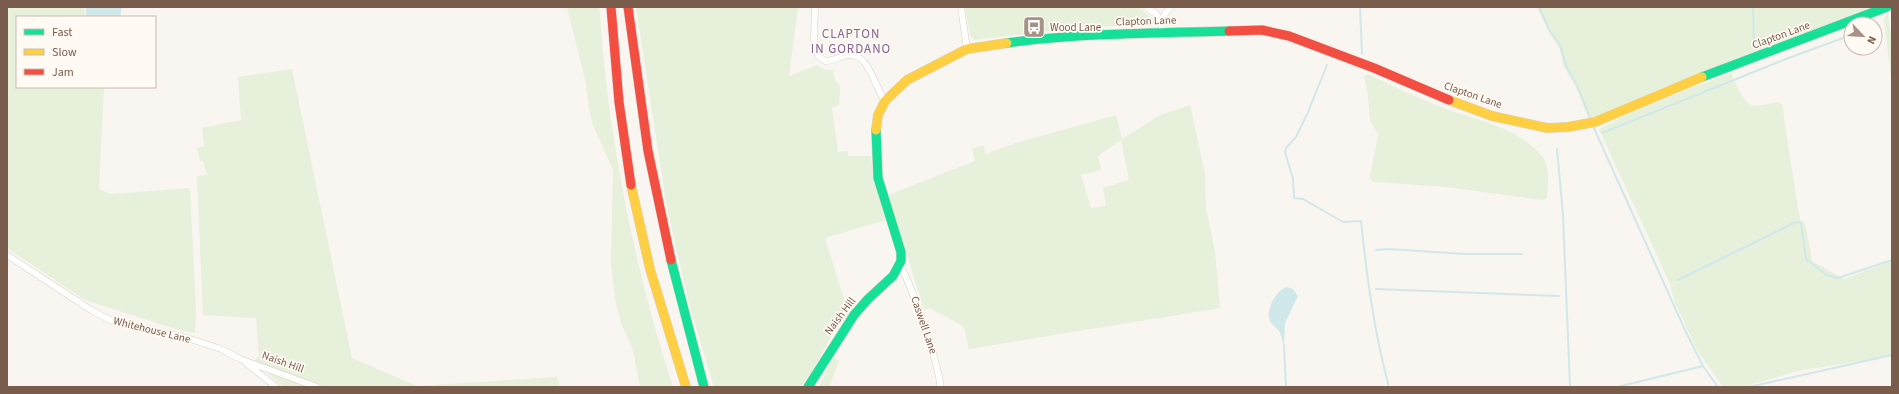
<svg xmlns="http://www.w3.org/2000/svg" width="1899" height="394" font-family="'Source Sans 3',sans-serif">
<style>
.green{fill:#e7f0db;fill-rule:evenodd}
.water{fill:#d0e8ea}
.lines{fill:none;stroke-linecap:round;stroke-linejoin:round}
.stream{stroke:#d0e8ea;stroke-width:2}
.street-casing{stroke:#d7d1cb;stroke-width:7}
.fast-casing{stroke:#d9d2cb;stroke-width:10}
.slow-casing{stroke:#d9d2cb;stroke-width:10}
.jam-casing{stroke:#d9d2cb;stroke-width:10}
.street{stroke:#fefefd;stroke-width:6}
.fast{stroke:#16e098;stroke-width:9}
.slow{stroke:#ffcf43;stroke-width:9}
.jam{stroke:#f24e42;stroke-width:9}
.labels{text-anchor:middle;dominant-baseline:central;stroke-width:3.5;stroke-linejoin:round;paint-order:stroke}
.street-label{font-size:11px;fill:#7a5c4d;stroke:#fffaf3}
.poi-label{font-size:11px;fill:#7a5c4d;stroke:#fffaf3;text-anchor:start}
.quarter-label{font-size:13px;letter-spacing:1px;fill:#846695;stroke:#fffaf3}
</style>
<rect width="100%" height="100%" fill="#f9f5f0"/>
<path class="green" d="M 7,7 L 84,7 L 85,17 L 17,17 L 17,87 L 104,87 L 99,189 L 111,194 L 190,188 L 196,310 L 195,333 L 179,330 L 85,300 L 7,248 Z
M 567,7 L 599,7 C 602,37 604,68 608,98 C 621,196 642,293 673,387 L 640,387 L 633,350 L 621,323 L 615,299 L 611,264 L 613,170 L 593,125 L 589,109 L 586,83 Z
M 636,7 L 798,7 L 789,76 L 817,65 L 824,70 L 833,70 L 835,80 L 840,86 L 839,105 L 832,108 L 838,152 L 848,151 L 848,156 L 871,156 L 873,179 L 886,220 L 825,238 L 849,315 L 842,317 L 813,370 L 800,387 L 714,387 L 689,304 L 667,208 Z
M 965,7 L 1138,7 L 1155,21 L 1151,25 L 1082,27 L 974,40 L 970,35 Z
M 1537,7 L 1871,7 L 1833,24 L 1665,87 L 1589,120 L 1576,87 L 1563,65 L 1560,49 L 1549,33 Z
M 1888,13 L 1892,44 L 1892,85 L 1884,19 Z
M 292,69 L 352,358 L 417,386 L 557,377 L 560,387 L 284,387 L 254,362 L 259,356 L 256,318 L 203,315 L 197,176 L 207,175 L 203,161 L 200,161 L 197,148 L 204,146 L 202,128 L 241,120 L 238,77 Z
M 1731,73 C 1734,80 1743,103 1752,105 C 1759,107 1770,103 1778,102 L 1783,105 L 1784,119 L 1800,220 L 1804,222 L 1806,227 L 1812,261 L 1844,279 L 1892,261 L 1892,356 L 1797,371 L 1743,387 L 1723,387 L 1697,350 L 1674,300 L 1670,284 L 1599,129 L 1642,107 Z
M 1364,75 L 1370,75 C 1394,87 1418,98 1443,108 C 1476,120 1518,127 1542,156 C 1550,166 1548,185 1547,198 L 1542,200 L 1446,187 L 1374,182 L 1370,178 L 1378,134 L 1370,121 L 1368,96 Z
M 1190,105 L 1205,174 L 1206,209 L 1215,251 L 1220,308 L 969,349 L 964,328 L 961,325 L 930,308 L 924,310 L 902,239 L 886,196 L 975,161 L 972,149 L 983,145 L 986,154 L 1016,143 L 1116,115 L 1122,139 L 1160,115 ZM 1121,140 L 1129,180 L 1103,188 L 1106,206 L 1091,208 L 1081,175 L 1101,170 L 1098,156 Z
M 833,357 L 839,361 L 829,387 L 819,387 Z"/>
<path class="water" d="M 86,7 L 122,7 L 120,17 L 86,17 Z
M 1287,287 L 1293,289 L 1298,296 L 1285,323 L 1284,345 C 1282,341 1281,334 1279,331 C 1276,327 1272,325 1270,321 C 1265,310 1276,290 1287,287 Z"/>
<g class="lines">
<path class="stream" d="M 1360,7 L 1362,54
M 1539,7 L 1550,31 L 1560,45 L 1567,68 L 1577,85 L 1591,120
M 1753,7 L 1754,46
M 1875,26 L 1877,25
M 1327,65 L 1308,112 L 1296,137 L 1286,148 L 1285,152 L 1293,179 L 1294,198 L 1303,199 L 1343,222 L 1361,221 C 1367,277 1374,332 1389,387
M 1593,126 L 1685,330 L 1703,366 L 1718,387
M 1602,133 L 1786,59 L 1851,35
M 1557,149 L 1563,215 L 1570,387
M 1376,250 L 1389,249 L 1465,254 L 1522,254
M 1678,280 L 1796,222 L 1801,223 L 1806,259 L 1827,275 L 1838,278 L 1892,260
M 1376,289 L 1559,296
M 1284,345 L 1286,387
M 1617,387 L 1703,366
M 1749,387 L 1892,355"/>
<g class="street-casing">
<path id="street" d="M 815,7 L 814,40 L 818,56 L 825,61 C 834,61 841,56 849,55 C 869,53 875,88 885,101
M 961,7 L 967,49
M 1146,7 L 1157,15 L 1161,24
M 1162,31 C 1160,21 1163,14 1171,7
M 7,255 L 91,310 L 114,322 L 187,338 L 221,349 L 240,359 L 317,387
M 899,266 C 908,272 942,374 940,387
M 245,362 L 276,387"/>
</g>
<g class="fast-casing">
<path id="fast" d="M 1007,43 C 1081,33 1155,33 1229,31
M 1702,77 L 1887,7
M 671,260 L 704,387
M 808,387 L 854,315 L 868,299 L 893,276 L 901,261 L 901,252 L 878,178 L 876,130"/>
</g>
<g class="slow-casing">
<path id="slow" d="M 1449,100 L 1492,116 L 1547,128 L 1568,127 L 1595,122 L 1702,77
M 876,130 L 878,115 L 885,101 L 907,80 L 967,49 L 1007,43
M 631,185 L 650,269 L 686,387"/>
</g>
<g class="jam-casing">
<path id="jam" d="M 611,7 L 619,102 L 631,185
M 628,7 L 648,151 L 671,260
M 1229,31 L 1262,30 L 1289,36 L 1374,68 L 1449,100"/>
</g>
<use href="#street" class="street"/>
<use href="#fast" class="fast"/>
<use href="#slow" class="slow"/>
<use href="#jam" class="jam"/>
</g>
<defs>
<g id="bus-square" transform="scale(1.15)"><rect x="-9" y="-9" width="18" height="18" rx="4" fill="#a69286" stroke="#fffaf3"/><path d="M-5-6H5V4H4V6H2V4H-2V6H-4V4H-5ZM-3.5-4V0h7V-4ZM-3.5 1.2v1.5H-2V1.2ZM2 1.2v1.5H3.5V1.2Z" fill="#fff"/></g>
</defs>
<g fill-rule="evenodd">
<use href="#bus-square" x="1034" y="27"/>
</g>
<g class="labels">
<g class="street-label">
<text transform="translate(1146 21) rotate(-2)">Clapton Lane</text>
<text transform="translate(1781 35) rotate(-20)">Clapton Lane</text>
<text transform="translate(1473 95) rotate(19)">Clapton Lane</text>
<text transform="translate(840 316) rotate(-53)">Naish Hill</text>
<text transform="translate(924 325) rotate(71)">Caswell Lane</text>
<text transform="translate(152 330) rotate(14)">Whitehouse Lane</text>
<text transform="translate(283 362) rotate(20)">Naish Hill</text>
</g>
<g class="poi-label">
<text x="1050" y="27">Wood Lane</text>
</g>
<g class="quarter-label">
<text x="851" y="34">CLAPTON<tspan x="851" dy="15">IN GORDANO</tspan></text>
</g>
</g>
<rect width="1899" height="394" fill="none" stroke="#7a5c4d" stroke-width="16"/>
<rect x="16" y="16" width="140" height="72" fill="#fffaf3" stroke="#cabbb1"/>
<rect x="24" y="29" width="20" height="6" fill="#16e098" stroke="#cabbb1"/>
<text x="52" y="36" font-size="12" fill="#7a5c4d">Fast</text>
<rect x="24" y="49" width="20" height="6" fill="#ffcf43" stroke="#cabbb1"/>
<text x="52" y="56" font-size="12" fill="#7a5c4d">Slow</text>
<rect x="24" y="69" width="20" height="6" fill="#f24e42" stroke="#cabbb1"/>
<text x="52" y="76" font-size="12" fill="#7a5c4d">Jam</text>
<g transform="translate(1863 36) rotate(115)"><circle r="19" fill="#fffaf3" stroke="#cabbb1"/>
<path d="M0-3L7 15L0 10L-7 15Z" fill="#a69286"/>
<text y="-6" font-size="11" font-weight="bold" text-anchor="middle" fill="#7a5c4d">N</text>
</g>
</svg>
